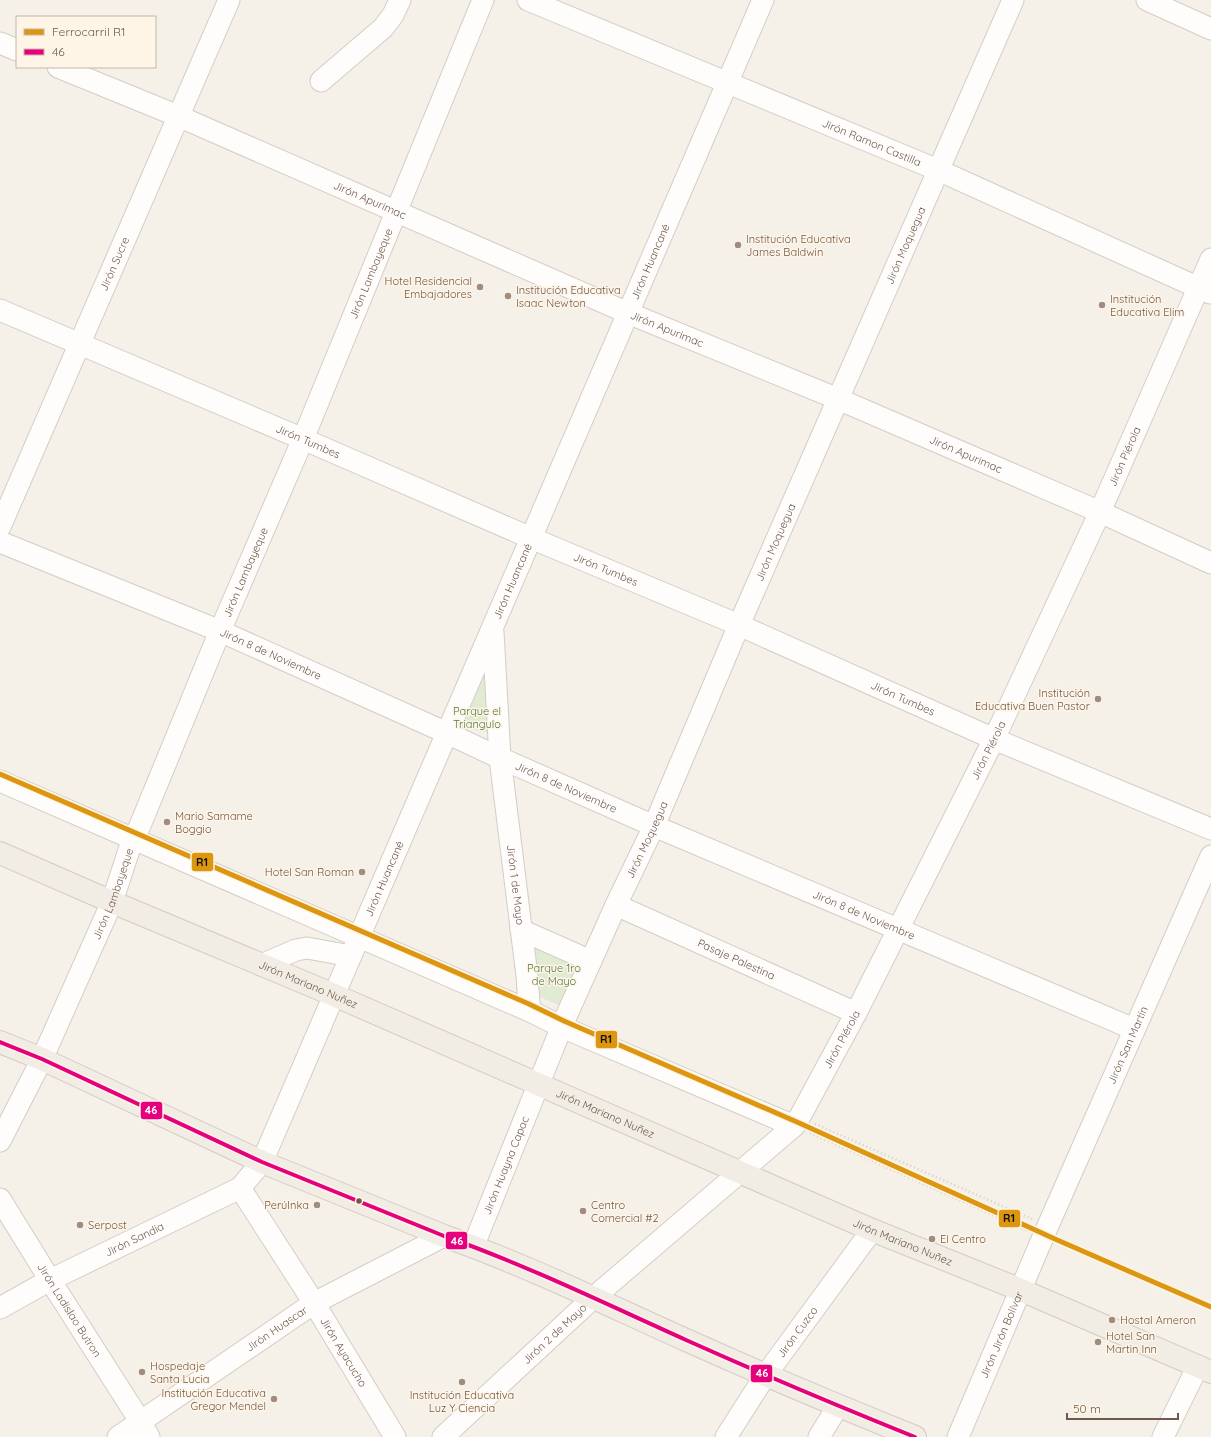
<svg xmlns="http://www.w3.org/2000/svg" width="1211" height="1437" font-family="Quicksand,sans-serif">
<style>
.green{fill:#e1ebd3}
.lines{fill:none;stroke-linecap:round;stroke-linejoin:round}
.minor-casing{stroke:#d3cdc6;stroke-width:23}
.major-casing{stroke:#d3cbc5;stroke-width:24}
.path{stroke:#d6cfc9;stroke-width:2.5;stroke-dasharray:1 3;stroke-linecap:butt}
.minor{stroke:#fefdfc;stroke-width:21}
.major{stroke:#f1ece4;stroke-width:22}
.bus-1-casing{stroke:#fef5e7;stroke-width:7}
.bus-1{stroke:#e5007d;stroke-width:4}
.rail-1-casing{stroke:#fef5e7;stroke-width:8}
.rail-1{stroke:#dc960f;stroke-width:5}
.poi-dot{fill:#9f8d81;stroke:#fef5e7;stroke-width:1.5}
.bus-dot{fill:#70584a;stroke:#fef5e7;stroke-width:1.5}
.labels{text-anchor:middle;dominant-baseline:central;stroke-width:3;stroke-linejoin:round;paint-order:stroke}
.street-label{font-size:11px;fill:#70584a;stroke:#fef5e7}
.poi-label{font-size:11px;fill:#70584a;stroke:#fef5e7;text-anchor:start}
.park-label{font-size:11px;fill:#547b45;stroke:#fef5e7}
.line-badge{stroke:#fef5e7;stroke-width:1.5}
.badge-label{font-size:11px;text-anchor:middle;font-weight:bold;fill:#fff}
.pale-badge-label{font-size:11px;text-anchor:middle;font-weight:bold;fill:#111}
</style>
<rect width="100%" height="100%" fill="#f5f0e8"/>
<path class="green" d="M 485,661 L 492,733 L 458,727 Z
M 525,934 L 586,962 L 566,1008 L 532,994 Z"/>
<g class="lines">
<g class="minor-casing">
<g id="minor">
<path id="s1" d="M 528,0 L 938,170 L 1210,293"/>
<path d="M 1147,0 L 1211,29"/>
<path d="M 0,43 L 17,50"/>
<path id="s2" d="M 58,67 L 178,116 L 628,313 L 838,399 L 1100,512 L 1211,563"/>
<path d="M 321,81 L 383,28 L 393,15 L 400,0"/>
<path id="s3" d="M 0,310 L 303,439 L 531,538 L 739,625 L 994,739 L 1211,829"/>
<path id="s4" d="M 0,527 L 229,0"/>
<path id="s5" d="M 0,542 L 220,631 L 447,733 L 500,758 L 654,826 L 1134,1029"/>
<path id="s6" d="M 493,632 L 500,758 L 527,976 L 529,1004 L 532,1012"/>
<path d="M 0,781 L 532,1012 L 562,1027 L 794,1126"/>
<path id="s7" d="M 616,905 L 856,1013"/>
<path d="M 521,930 L 591,961"/>
<path d="M 261,965 L 296,950 L 307,948 L 351,956"/>
<path id="s8" d="M 0,1141 L 42,1059 L 112,902 L 133,838 L 139,828 L 220,631 L 303,439 L 483,0"/>
<path id="s9" d="M 240,1188 L 314,1303 L 395,1437"/>
<path id="s10" d="M 0,1199 L 50,1280 L 140,1421 L 149,1437"/>
<path id="s11" d="M 473,1247 L 564,1021 L 616,905 L 654,826 L 739,625 L 1013,0"/>
<path id="s12" d="M 0,1308 L 50,1280 L 240,1188 L 262,1162 L 763,0"/>
<path id="s13" d="M 118,1437 L 314,1303 L 444,1236"/>
<path id="s14" d="M 443,1437 L 593,1298 L 794,1126 L 797,1122 L 856,1013 L 994,739 L 1100,512 L 1211,259"/>
<path id="s15" d="M 726,1437 L 765,1376 L 872,1230"/>
<path d="M 819,1437 L 838,1406"/>
<path id="s16" d="M 958,1437 L 1043,1237 L 1211,856"/>
<path d="M 1163,1437 L 1198,1366"/>
</g>
</g>
<g class="major-casing">
<g id="major">
<path id="s17" d="M 0,853 L 112,902 L 334,995 L 872,1230 L 1021,1290 L 1211,1372"/>
<path d="M 0,1042 L 42,1059 L 262,1162 L 444,1236 C 526,1265 606,1304 686,1340 C 762,1374 838,1406 915,1437"/>
</g>
</g>
<path class="path" d="M 815,1124 L 1032,1219
M 810,1133 L 1028,1231"/>
<use href="#minor" class="minor"/>
<use href="#major" class="major"/>
<g class="bus-1-casing">
<path id="bus-1" d="M 0,1042 L 42,1059 L 262,1162 L 444,1236 C 526,1265 606,1304 686,1340 C 762,1374 838,1406 915,1437"/>
</g>
<use href="#bus-1" class="bus-1"/>
<g class="rail-1-casing">
<path id="rail-1" d="M 0,774 L 529,1004 L 564,1021 L 797,1122 L 1055,1239 L 1211,1307"/>
</g>
<use href="#rail-1" class="rail-1"/>
</g>
<g class="poi-dot">
<circle cx="738" cy="245" r="4"/>
<circle cx="480" cy="287" r="4"/>
<circle cx="508" cy="296" r="4"/>
<circle cx="1102" cy="305" r="4"/>
<circle cx="1098" cy="699" r="4"/>
<circle cx="167" cy="822" r="4"/>
<circle cx="362" cy="872" r="4"/>
<circle cx="317" cy="1205" r="4"/>
<circle cx="583" cy="1211" r="4"/>
<circle cx="80" cy="1225" r="4"/>
<circle cx="932" cy="1239" r="4"/>
<circle cx="1112" cy="1320" r="4"/>
<circle cx="1098" cy="1342" r="4"/>
<circle cx="142" cy="1372" r="4"/>
<circle cx="462" cy="1382" r="4"/>
<circle cx="274" cy="1399" r="4"/>
</g>
<circle class="bus-dot" cx="359" cy="1201" r="3.5"/>
<g class="labels">
<g class="street-label">
<text stroke="none"><textPath href="#s1" startOffset="372">Jirón Ramon Castilla</textPath></text>
<text stroke="none"><textPath href="#s2" startOffset="339">Jirón Apurimac</textPath></text>
<text stroke="none"><textPath href="#s11" startOffset="1091">Jirón Moquegua</textPath></text>
<text stroke="none"><textPath href="#s12" startOffset="1283">Jirón Huancané</textPath></text>
<text stroke="none"><textPath href="#s4" startOffset="287">Jirón Sucre</textPath></text>
<text stroke="none"><textPath href="#s8" startOffset="944">Jirón Lambayeque</textPath></text>
<text stroke="none"><textPath href="#s2" startOffset="663">Jirón Apurimac</textPath></text>
<text stroke="none"><textPath href="#s3" startOffset="335">Jirón Tumbes</textPath></text>
<text stroke="none"><textPath href="#s2" startOffset="987">Jirón Apurimac</textPath></text>
<text stroke="none"><textPath href="#s14" startOffset="1216">Jirón Piérola</textPath></text>
<text stroke="none"><textPath href="#s11" startOffset="767">Jirón Moquegua</textPath></text>
<text stroke="none"><textPath href="#s3" startOffset="659">Jirón Tumbes</textPath></text>
<text stroke="none"><textPath href="#s8" startOffset="620">Jirón Lambayeque</textPath></text>
<text stroke="none"><textPath href="#s12" startOffset="935">Jirón Huancané</textPath></text>
<text stroke="none"><textPath href="#s5" startOffset="293">Jirón 8 de Noviembre</textPath></text>
<text stroke="none"><textPath href="#s3" startOffset="983">Jirón Tumbes</textPath></text>
<text stroke="none"><textPath href="#s14" startOffset="892">Jirón Piérola</textPath></text>
<text stroke="none"><textPath href="#s5" startOffset="617">Jirón 8 de Noviembre</textPath></text>
<text stroke="none"><textPath href="#s11" startOffset="443">Jirón Moquegua</textPath></text>
<text stroke="none"><textPath href="#s12" startOffset="611">Jirón Huancané</textPath></text>
<text stroke="none"><textPath href="#s6" startOffset="254">Jirón 1 de Mayo</textPath></text>
<text stroke="none"><textPath href="#s8" startOffset="272">Jirón Lambayeque</textPath></text>
<text stroke="none"><textPath href="#s5" startOffset="941">Jirón 8 de Noviembre</textPath></text>
<text stroke="none"><textPath href="#s7" startOffset="132">Pasaje Palestina</textPath></text>
<text stroke="none"><textPath href="#s17" startOffset="335">Jirón Mariano Nuñez</textPath></text>
<text stroke="none"><textPath href="#s14" startOffset="568">Jirón Piérola</textPath></text>
<text stroke="none"><textPath href="#s16" startOffset="427">Jirón San Martín</textPath></text>
<text stroke="none"><textPath href="#s17" startOffset="659">Jirón Mariano Nuñez</textPath></text>
<text stroke="none"><textPath href="#s11" startOffset="88">Jirón Huayna Capac</textPath></text>
<text stroke="none"><textPath href="#s12" startOffset="151">Jirón Sandia</textPath></text>
<text stroke="none"><textPath href="#s17" startOffset="983">Jirón Mariano Nuñez</textPath></text>
<text stroke="none"><textPath href="#s10" startOffset="131">Jirón Ladislao Butron</textPath></text>
<text stroke="none"><textPath href="#s13" startOffset="192">Jirón Huascar</textPath></text>
<text stroke="none"><textPath href="#s15" startOffset="127">Jirón Cuzco</textPath></text>
<text stroke="none"><textPath href="#s14" startOffset="152">Jirón 2 de Mayo</textPath></text>
<text stroke="none"><textPath href="#s16" startOffset="111">Jirón Jirón Bolívar</textPath></text>
<text stroke="none"><textPath href="#s9" startOffset="194">Jirón Ayacucho</textPath></text>
</g>
<g class="poi-label">
<text x="746" y="239">Institución Educativa<tspan x="746" dy="13">James Baldwin</tspan></text>
<text x="472" y="281" text-anchor="end">Hotel Residencial<tspan x="472" dy="13">Embajadores</tspan></text>
<text x="516" y="290">Institución Educativa<tspan x="516" dy="13">Isaac Newton</tspan></text>
<text x="1110" y="299">Institución<tspan x="1110" dy="13">Educativa Elim</tspan></text>
<text x="1090" y="693" text-anchor="end">Institución<tspan x="1090" dy="13">Educativa Buen Pastor</tspan></text>
<text x="175" y="816">Mario Samame<tspan x="175" dy="13">Boggio</tspan></text>
<text x="354" y="872" text-anchor="end">Hotel San Roman</text>
<text x="309" y="1205" text-anchor="end">PerúInka</text>
<text x="591" y="1205">Centro<tspan x="591" dy="13">Comercial #2</tspan></text>
<text x="88" y="1225">Serpost</text>
<text x="940" y="1239">El Centro</text>
<text x="1120" y="1320">Hostal Ameron</text>
<text x="1106" y="1336">Hotel San<tspan x="1106" dy="13">Martin Inn</tspan></text>
<text x="150" y="1366">Hospedaje<tspan x="150" dy="13">Santa Lucia</tspan></text>
<text x="266" y="1393" text-anchor="end">Institución Educativa<tspan x="266" dy="13">Gregor Mendel</tspan></text>
<text x="462" y="1395" text-anchor="middle">Institución Educativa<tspan x="462" dy="13">Luz Y Ciencia</tspan></text>
</g>
<g class="park-label">
<text x="477" y="711">Parque el<tspan x="477" dy="13">Triangulo</tspan></text>
<text x="554" y="968">Parque 1ro<tspan x="554" dy="13">de Mayo</tspan></text>
</g>
</g>
<g class="line-badge">
<rect x="191" y="852" width="23" height="20" rx="4" fill="#dc960f"/>
<rect x="595" y="1030" width="23" height="19" rx="4" fill="#dc960f"/>
<rect x="140" y="1101" width="23" height="19" rx="4" fill="#e5007d"/>
<rect x="998" y="1209" width="23" height="19" rx="4" fill="#dc960f"/>
<rect x="445" y="1231" width="23" height="19" rx="4" fill="#e5007d"/>
<rect x="750" y="1364" width="23" height="19" rx="4" fill="#e5007d"/>
</g>
<g class="badge-label">
<text x="151" y="1114">46</text>
<text x="457" y="1245">46</text>
<text x="762" y="1377">46</text>
</g>
<g class="pale-badge-label">
<text x="202" y="866">R1</text>
<text x="606" y="1043">R1</text>
<text x="1009" y="1222">R1</text>
</g>
<rect x="16" y="16" width="140" height="52" fill="#fef5e7" stroke="#c5b6a8"/>
<rect x="24" y="29" width="20" height="6" fill="#dc960f" stroke="#c5b6a8"/>
<text x="52" y="36" font-size="12" fill="#70584a">Ferrocarril R1</text>
<rect x="24" y="49" width="20" height="6" fill="#e5007d" stroke="#c5b6a8"/>
<text x="52" y="56" font-size="12" fill="#70584a">46</text>
<path d="M1067 1413v6h111v-6" fill="none" stroke="#70584a" stroke-width="2"/>
<text x="1073" y="1413" font-size="12" fill="#70584a" stroke="#fef5e7" stroke-width="3" paint-order="stroke">50 m</text>
</svg>
